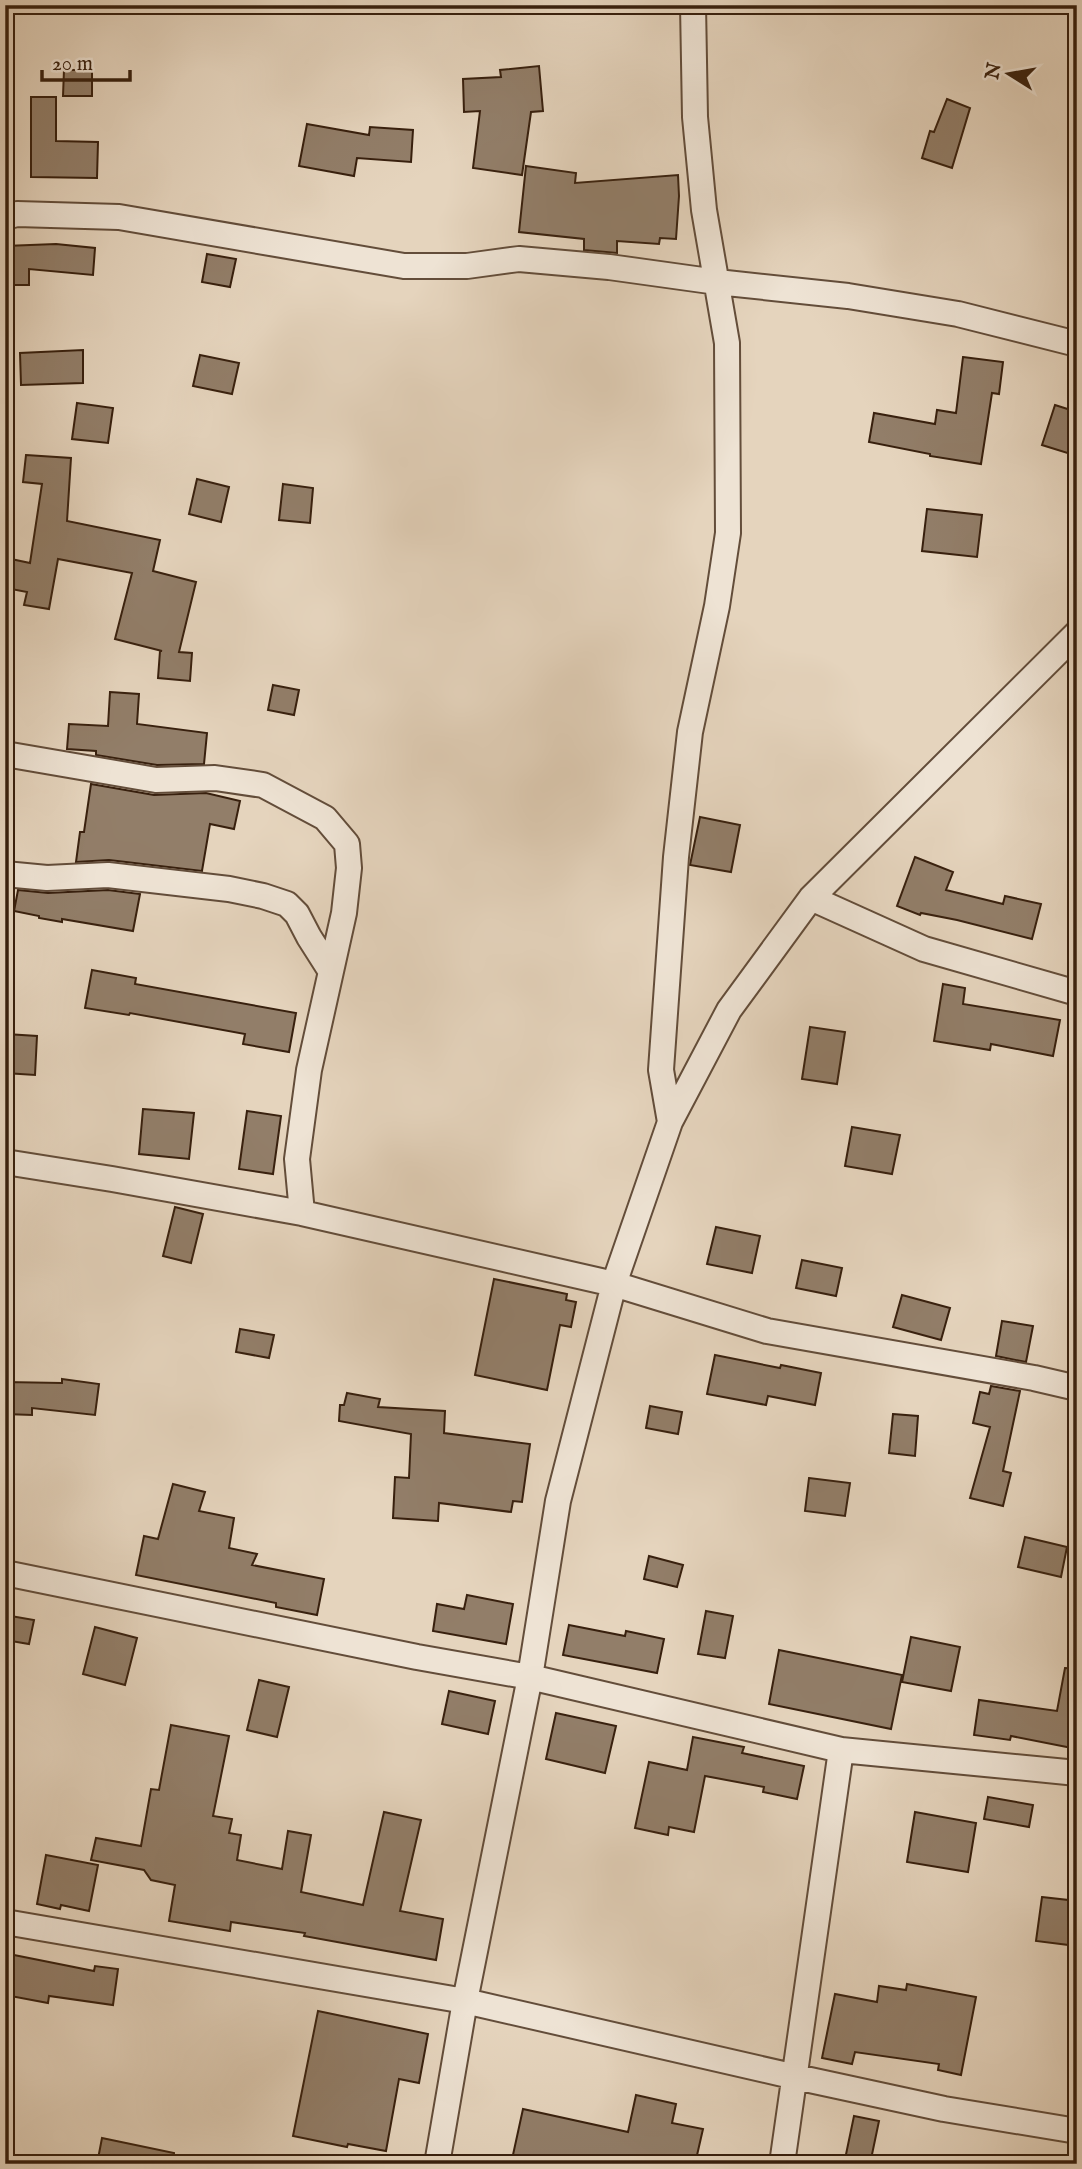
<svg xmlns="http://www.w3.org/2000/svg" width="1082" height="2169" font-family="'IM FELL English',serif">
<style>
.building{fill:#927e69;stroke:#38200e;stroke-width:2}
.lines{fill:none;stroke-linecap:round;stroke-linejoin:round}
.minor-casing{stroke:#634d3a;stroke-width:28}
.minor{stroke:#eee3d4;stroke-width:24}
</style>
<rect width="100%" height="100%" fill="#e5d4bd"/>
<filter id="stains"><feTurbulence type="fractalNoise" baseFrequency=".00286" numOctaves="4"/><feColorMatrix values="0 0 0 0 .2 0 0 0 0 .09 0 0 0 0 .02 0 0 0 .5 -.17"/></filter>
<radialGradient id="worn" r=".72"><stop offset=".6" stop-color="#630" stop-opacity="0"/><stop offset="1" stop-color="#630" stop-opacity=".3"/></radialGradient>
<path class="building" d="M 539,66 L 543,111 L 531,112 L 522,175 L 473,168 L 480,111 L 464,112 L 463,79 L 501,77 L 500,70 Z
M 64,70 L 92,70 L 92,96 L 63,96 Z
M 31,97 L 56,97 L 56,141 L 98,142 L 97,178 L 31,177 Z
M 947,99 L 970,108 L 952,168 L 922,158 L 930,131 L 934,132 Z
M 307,124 L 369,135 L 370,127 L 413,130 L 411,162 L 357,158 L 354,176 L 299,166 Z
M 526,166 L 576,173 L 575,183 L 678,175 L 679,196 L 676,239 L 660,238 L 659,244 L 617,241 L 617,253 L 584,250 L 584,239 L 519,232 Z
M 56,244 L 95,248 L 93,275 L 29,269 L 29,285 L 5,285 L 5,246 Z
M 207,254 L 236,259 L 230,287 L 202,282 Z
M 83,350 L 83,383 L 21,385 L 20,353 Z
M 200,355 L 239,363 L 232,394 L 193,386 Z
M 963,357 L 1003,362 L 999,394 L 992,393 L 981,464 L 930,456 L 930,454 L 869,442 L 874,413 L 935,424 L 937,410 L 956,413 Z
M 77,403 L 113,408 L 108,443 L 72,439 Z
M 1055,405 L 1077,412 L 1077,456 L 1042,445 Z
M 26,455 L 71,458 L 67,521 L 160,540 L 153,571 L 196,582 L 179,652 L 192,653 L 190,681 L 158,678 L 160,651 L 162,651 L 115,639 L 132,573 L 58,559 L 49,609 L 24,605 L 27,592 L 6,588 L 11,559 L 30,563 L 42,484 L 23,482 Z
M 197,479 L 229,487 L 221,522 L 189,514 Z
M 283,484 L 313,488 L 310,523 L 279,520 Z
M 927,509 L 982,515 L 977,557 L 922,551 Z
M 273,685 L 299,690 L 294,715 L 268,710 Z
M 110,692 L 139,694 L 137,724 L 207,733 L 204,764 L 157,765 L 96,755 L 96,751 L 67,749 L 69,724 L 108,726 Z
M 91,784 L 154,795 L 206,793 L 240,801 L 234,829 L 210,824 L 202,871 L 109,860 L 76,862 L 80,832 L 84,832 Z
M 700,817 L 740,825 L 731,872 L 690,865 Z
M 915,857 L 953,872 L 946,890 L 1003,904 L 1005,896 L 1041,904 L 1032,939 L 957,920 L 921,913 L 920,915 L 897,906 Z
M 18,890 L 48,893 L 108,890 L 140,894 L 133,931 L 62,919 L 62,922 L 39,918 L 39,916 L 14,911 Z
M 92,970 L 136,978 L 135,984 L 296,1013 L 289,1052 L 243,1044 L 245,1034 L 130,1013 L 129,1015 L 85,1008 Z
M 943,984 L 965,988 L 963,1004 L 1060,1020 L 1053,1056 L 991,1044 L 990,1050 L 934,1041 Z
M 810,1027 L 845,1032 L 837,1084 L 802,1079 Z
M 6,1034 L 37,1036 L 35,1075 L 5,1073 Z
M 143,1109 L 194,1113 L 189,1159 L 139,1154 Z
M 247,1111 L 281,1116 L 273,1174 L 239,1169 Z
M 852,1127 L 900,1135 L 892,1174 L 845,1166 Z
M 175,1207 L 203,1214 L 191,1263 L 163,1256 Z
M 716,1227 L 760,1236 L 752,1273 L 707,1264 Z
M 802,1260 L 842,1268 L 836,1296 L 796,1288 Z
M 494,1279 L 567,1294 L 566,1300 L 576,1302 L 571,1327 L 560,1325 L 547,1390 L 475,1375 Z
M 902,1295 L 950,1308 L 941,1340 L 893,1327 Z
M 1002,1321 L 1033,1326 L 1026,1362 L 996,1356 Z
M 240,1329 L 274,1335 L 269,1358 L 236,1352 Z
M 715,1355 L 780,1368 L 781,1365 L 821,1373 L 815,1405 L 768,1396 L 766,1405 L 707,1394 Z
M 62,1379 L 99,1384 L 95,1415 L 32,1408 L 32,1415 L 5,1414 L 5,1382 L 62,1383 Z
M 991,1386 L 1020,1391 L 1003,1471 L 1011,1473 L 1003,1506 L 970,1498 L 990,1427 L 973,1423 L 980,1392 L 989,1394 Z
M 347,1393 L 380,1399 L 378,1407 L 445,1411 L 444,1433 L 530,1444 L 522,1502 L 513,1501 L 511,1512 L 439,1503 L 438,1521 L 393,1518 L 395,1477 L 409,1478 L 411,1434 L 339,1421 L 340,1405 L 344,1405 Z
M 650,1406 L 682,1412 L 678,1434 L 646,1428 Z
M 893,1414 L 918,1416 L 915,1456 L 889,1453 Z
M 809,1478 L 850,1483 L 845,1516 L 805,1511 Z
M 173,1484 L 205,1492 L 199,1511 L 234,1518 L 229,1548 L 257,1554 L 252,1565 L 324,1579 L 317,1615 L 276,1607 L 276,1603 L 136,1575 L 144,1536 L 158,1539 Z
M 1025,1537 L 1067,1547 L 1061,1577 L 1018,1567 Z
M 649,1556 L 683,1565 L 677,1587 L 644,1579 Z
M 467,1595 L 513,1604 L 506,1644 L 433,1631 L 437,1604 L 464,1609 Z
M 706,1611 L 733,1616 L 725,1658 L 698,1654 Z
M 5,1615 L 34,1620 L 29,1644 L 5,1640 Z
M 569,1625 L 625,1636 L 626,1631 L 664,1639 L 657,1673 L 563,1655 Z
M 95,1627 L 137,1638 L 125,1685 L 83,1674 Z
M 911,1637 L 960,1647 L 951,1691 L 902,1682 Z
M 779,1650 L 902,1675 L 891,1729 L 769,1704 Z
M 1065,1668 L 1077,1669 L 1077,1749 L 1011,1736 L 1010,1740 L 974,1735 L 979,1700 L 1057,1711 Z
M 259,1680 L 289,1687 L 277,1737 L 247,1730 Z
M 449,1691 L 495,1701 L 488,1734 L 442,1724 Z
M 556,1713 L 616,1726 L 605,1773 L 546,1759 Z
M 171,1725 L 229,1736 L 213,1816 L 232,1819 L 229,1833 L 241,1835 L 237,1860 L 282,1869 L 288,1831 L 311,1835 L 301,1892 L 363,1905 L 384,1812 L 421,1820 L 400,1911 L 443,1919 L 436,1960 L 304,1936 L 305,1933 L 231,1922 L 230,1931 L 169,1921 L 175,1885 L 151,1880 L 144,1870 L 91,1860 L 96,1838 L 141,1846 L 151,1789 L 159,1790 Z
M 693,1737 L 744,1747 L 742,1753 L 804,1766 L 797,1799 L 763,1792 L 764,1787 L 705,1776 L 694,1832 L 669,1827 L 668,1835 L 635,1828 L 649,1762 L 687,1770 Z
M 988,1797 L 1033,1805 L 1029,1827 L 984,1819 Z
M 915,1812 L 976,1823 L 968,1872 L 907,1862 Z
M 46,1855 L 98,1865 L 89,1911 L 61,1905 L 60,1909 L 37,1904 Z
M 1042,1897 L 1077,1901 L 1077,1946 L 1036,1941 Z
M 9,1954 L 94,1971 L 95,1966 L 118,1969 L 113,2005 L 49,1996 L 48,2003 L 5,1995 L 5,1975 Z
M 907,1984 L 976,1997 L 961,2075 L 938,2070 L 939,2064 L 855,2052 L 852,2064 L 822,2058 L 835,1994 L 877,2002 L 879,1986 L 906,1990 Z
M 318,2011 L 428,2034 L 419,2083 L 399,2079 L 386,2151 L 348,2144 L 347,2147 L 293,2136 Z
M 636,2095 L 676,2104 L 672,2123 L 703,2129 L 695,2164 L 511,2164 L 523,2109 L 628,2132 Z
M 854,2116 L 879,2121 L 870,2164 L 844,2164 Z
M 102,2138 L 174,2153 L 173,2164 L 97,2164 Z"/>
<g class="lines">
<g class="minor-casing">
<path id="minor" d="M 5,217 L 17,214 L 119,217 L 404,266 L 467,266 L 519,259 L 609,267 L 717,282 L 848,296 L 958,314 L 1077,344
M 5,754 L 156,780 L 215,778 L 263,785 L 325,818 L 347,844 L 349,868 L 344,913 L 309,1070 L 297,1159 L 302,1213
M 5,874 L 47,878 L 108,875 L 229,889 L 263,896 L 287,904 L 297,914 L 309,937 L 330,970
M 811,898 L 924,949 L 1077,993
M 670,1122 L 661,1070 L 676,857 L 690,732 L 717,606 L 728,533 L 727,343 L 704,210 L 695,117 L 693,5
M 5,1162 L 112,1179 L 302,1213 L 614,1284 L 767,1331 L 1034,1378 L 1077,1388
M 5,1573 L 417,1657 L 530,1677 L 841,1750 L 1077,1773
M 5,1922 L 465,2001 L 796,2077 L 944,2109 L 1077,2131
M 437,2164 L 465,2001 L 530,1677 L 558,1501 L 614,1284 L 670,1122 L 729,1010 L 811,898 L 1077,633
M 782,2164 L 841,1750"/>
</g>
<use href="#minor" class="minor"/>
</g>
<rect width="1082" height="2169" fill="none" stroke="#e5d4bd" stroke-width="28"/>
<rect x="7" y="7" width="1068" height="2155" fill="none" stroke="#38200e" stroke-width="3.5"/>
<rect x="14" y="14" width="1054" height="2141" fill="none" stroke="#38200e" stroke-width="2"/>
<g transform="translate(1009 74) rotate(281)" stroke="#eee3d4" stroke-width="5" paint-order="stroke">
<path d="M0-5L12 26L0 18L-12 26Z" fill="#38200e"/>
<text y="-10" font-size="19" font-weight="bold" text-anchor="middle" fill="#38200e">N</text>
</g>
<path d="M42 70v10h88v-10" fill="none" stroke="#38200e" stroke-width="3.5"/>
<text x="52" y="70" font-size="21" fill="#38200e" stroke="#eee3d4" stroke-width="5" paint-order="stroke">20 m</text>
<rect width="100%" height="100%" filter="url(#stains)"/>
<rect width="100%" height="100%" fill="url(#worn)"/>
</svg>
